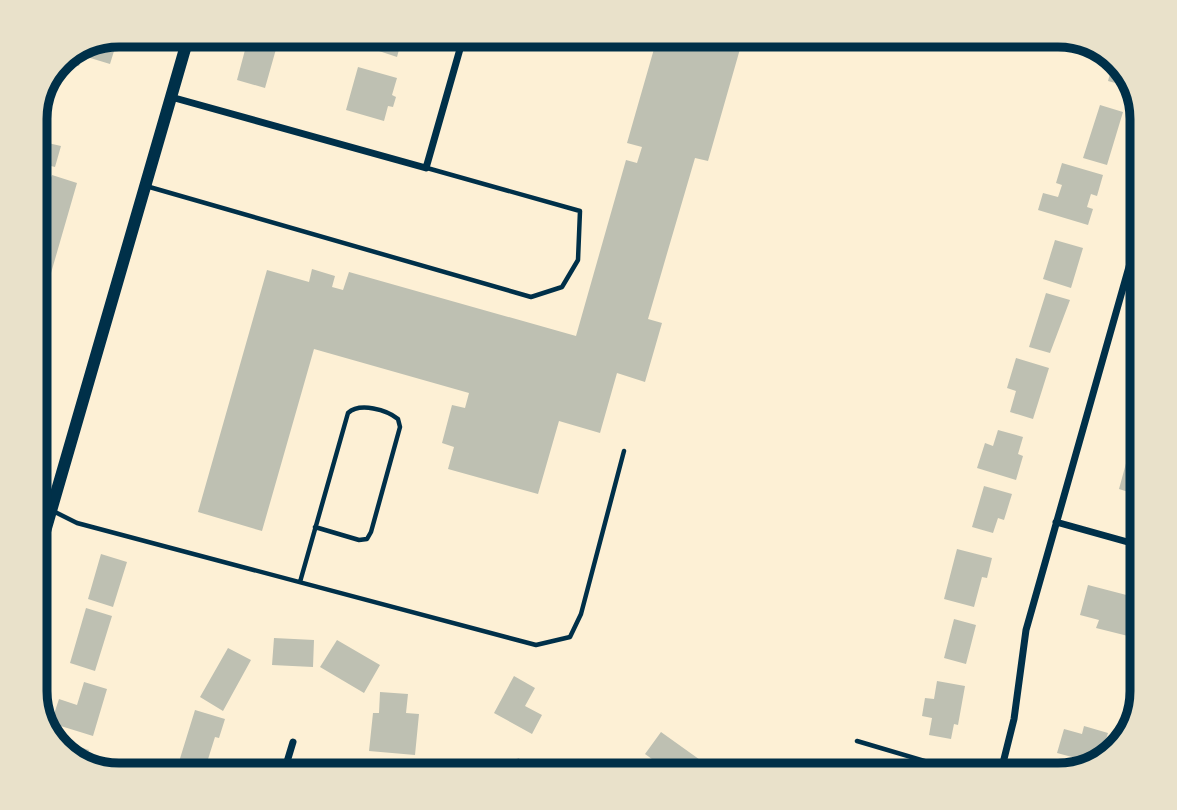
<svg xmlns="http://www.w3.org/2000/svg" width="1177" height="810" font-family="Ubuntu,sans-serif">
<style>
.building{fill:#bec0b2}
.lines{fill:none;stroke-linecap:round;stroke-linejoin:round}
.service{stroke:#003049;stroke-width:4.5}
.minor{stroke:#003049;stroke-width:7}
.tertiary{stroke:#003049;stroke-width:12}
.rim{fill:none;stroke:#003049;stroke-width:9}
</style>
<rect width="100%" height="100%" fill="#fdf0d5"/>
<path class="building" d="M 119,35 L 110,64 L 87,57 L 90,50 L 86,49 Z
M 249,35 L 280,35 L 265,88 L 237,80 Z
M 371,35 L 403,35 L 397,57 L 367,47 Z
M 658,35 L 744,35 L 708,161 L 695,158 L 666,257 L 648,319 L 662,323 L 645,382 L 617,373 L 600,433 L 559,421 L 538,494 L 448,469 L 454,447 L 442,443 L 452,405 L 465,408 L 469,393 L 314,349 L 262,531 L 198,512 L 267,270 L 309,282 L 312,269 L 335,276 L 332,287 L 343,290 L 349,272 L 576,336 L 626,160 L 637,163 L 642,147 L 627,143 Z
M 78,52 L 83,53 L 79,66 L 60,60 Z
M 1113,63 L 1125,85 L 1126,86 L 1108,81 Z
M 358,67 L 397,78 L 392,95 L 396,97 L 393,107 L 388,106 L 384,121 L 346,110 Z
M 1100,105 L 1123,112 L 1107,165 L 1083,158 Z
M 35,140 L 61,146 L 55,167 L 35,162 Z
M 1062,163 L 1103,175 L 1097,196 L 1091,194 L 1087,207 L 1093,209 L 1088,225 L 1038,210 L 1043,193 L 1058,197 L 1062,185 L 1056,183 Z
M 35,175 L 50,180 L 52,175 L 77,183 L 36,325 Z
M 1055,240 L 1083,248 L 1071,288 L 1043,279 Z
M 1046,293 L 1070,300 L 1050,353 L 1029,347 Z
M 1016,358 L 1049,368 L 1033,419 L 1010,412 L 1016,391 L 1007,388 Z
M 998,430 L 1023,437 L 1018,454 L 1023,456 L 1016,480 L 977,468 L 985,443 L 993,446 Z
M 1128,456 L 1142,460 L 1141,496 L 1119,489 Z
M 984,486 L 1012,494 L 1004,520 L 998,518 L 993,533 L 972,527 Z
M 957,549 L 992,558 L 987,578 L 982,577 L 974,607 L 944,599 Z
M 101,554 L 127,562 L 113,607 L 88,599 Z
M 1088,585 L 1138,598 L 1128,636 L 1096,628 L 1099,620 L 1080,615 Z
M 86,608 L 112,616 L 95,671 L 70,663 Z
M 954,619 L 976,625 L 966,664 L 944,658 Z
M 274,638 L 314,640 L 313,667 L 272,665 Z
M 337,640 L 380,665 L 364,693 L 320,667 Z
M 228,648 L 251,660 L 223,711 L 200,697 Z
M 514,676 L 535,688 L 525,706 L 542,715 L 532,734 L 494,713 Z
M 937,681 L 965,686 L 958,725 L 954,724 L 951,739 L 929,735 L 932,718 L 922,716 L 925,698 L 934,699 Z
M 84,682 L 107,689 L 93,736 L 51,723 L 59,699 L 77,705 Z
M 380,692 L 408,694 L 406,713 L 419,714 L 415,755 L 369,751 L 373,713 L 379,713 Z
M 195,710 L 225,719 L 219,738 L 215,737 L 204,772 L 178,765 Z
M 1084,726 L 1108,733 L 1098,764 L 1057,753 L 1064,729 L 1082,734 Z
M 661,732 L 703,762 L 704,759 L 714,766 L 708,775 L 674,775 L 645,754 Z
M 61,741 L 89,750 L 84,764 L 72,761 Z
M 519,758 L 526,775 L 493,775 L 491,769 Z
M 360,762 L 385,770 L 383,775 L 356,775 Z"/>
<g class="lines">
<path class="service" d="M 146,186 L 531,297 L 562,287 L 578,260 L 580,211 L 427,168
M 53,511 L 77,523 L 536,645 L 570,637 L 581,614 L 624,451
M 300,582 L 348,413 C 360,402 387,410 398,419 L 400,427 L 371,532 L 367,539 L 359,540 L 315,527
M 857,741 L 972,775"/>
<path class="minor" d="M 171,97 L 426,168 L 464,35
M 35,506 L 51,510
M 1056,522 L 1142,546
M 593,766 L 604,775
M 283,775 L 293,742
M 1000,775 L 1014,719 L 1026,630 L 1142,221"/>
<path class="tertiary" d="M 35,566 L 189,35"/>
</g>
<path d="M0 0H1177V810H0ZM119 47H1058A72 72 0 0 1 1130 119V691A72 72 0 0 1 1058 763H119A72 72 0 0 1 47 691V119A72 72 0 0 1 119 47Z" fill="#e9e1ca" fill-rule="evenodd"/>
<path class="rim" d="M119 47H1058A72 72 0 0 1 1130 119V691A72 72 0 0 1 1058 763H119A72 72 0 0 1 47 691V119A72 72 0 0 1 119 47Z"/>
</svg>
